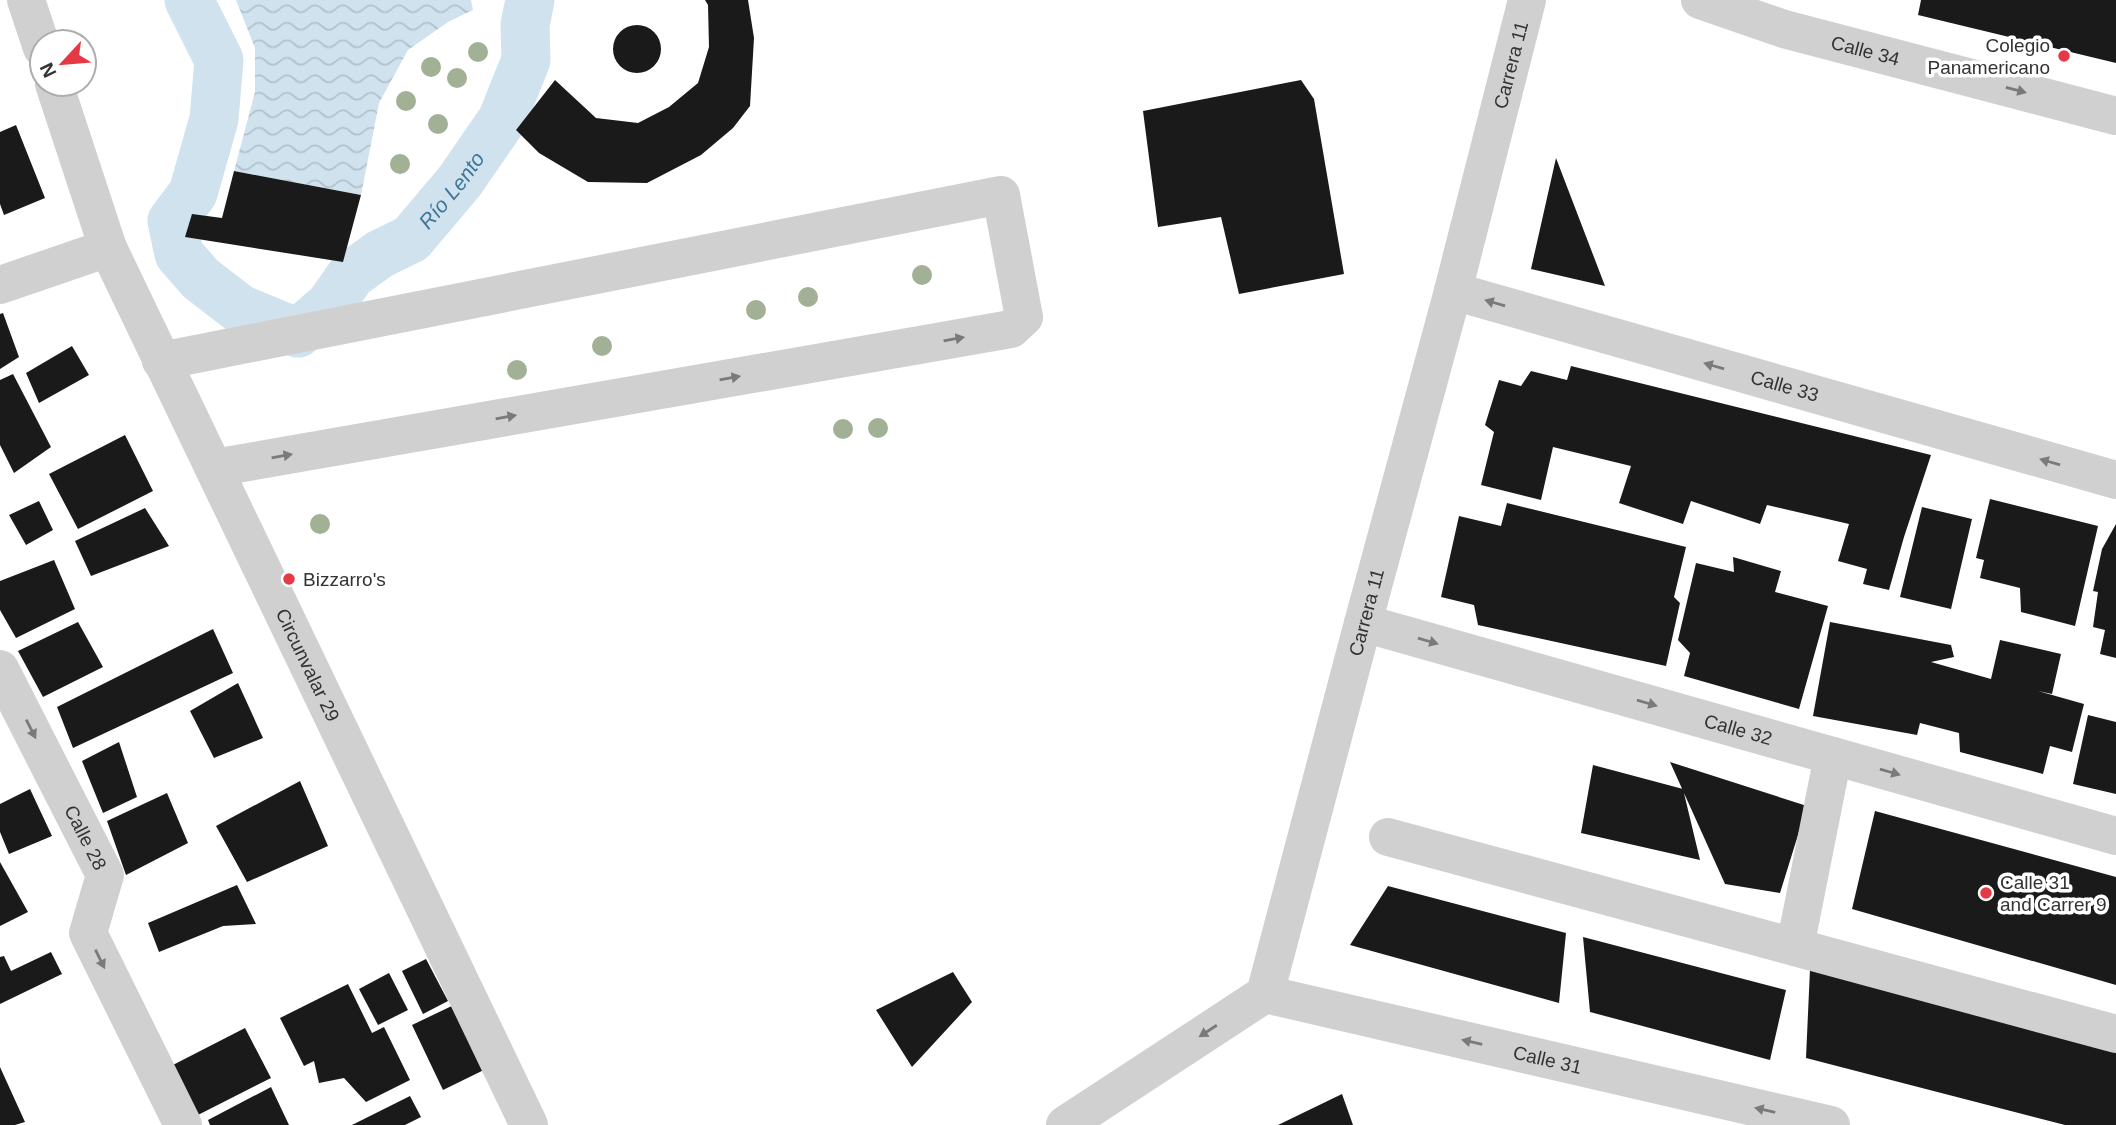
<svg xmlns="http://www.w3.org/2000/svg" width="2116" height="1125" font-family="Helvetica,sans-serif">
<style>
.water{fill:url(#water-waves)}
.lines{fill:none;stroke-linecap:round;stroke-linejoin:round}
.canal{stroke:#cfe2ee;stroke-width:49}
.building{fill:#1a1a1a}
.minor{stroke:#d0d0d0;stroke-width:38}
.tree{fill:#a2b095}
.oneway{fill:#7a7a7a}
.poi-dot{fill:#e63946;stroke:#fff;stroke-width:2.5}
.labels{text-anchor:middle;dominant-baseline:central;stroke-width:7;stroke-linejoin:round;paint-order:stroke}
.poi-label{font-size:19px;fill:#333;stroke:#fff;text-anchor:start}
.street-label{font-size:19px;fill:#333;stroke:#fff}
.water-label{font-size:21px;font-style:italic;fill:#3f7597;stroke:#fff}
</style>
<defs>
<pattern id="water-waves" width="16" height="10" patternUnits="userSpaceOnUse" patternTransform="scale(1.75)"><rect width="16" height="10" fill="#cfe2ee"/><path d="M0 5q4-4 8 0t8 0" fill="none" stroke="#b2c2cd"/></pattern>
</defs>
<rect width="100%" height="100%" fill="#fff"/>
<path class="water" d="M 236,0 L 471,0 L 473,10 L 448,22 L 408,50 L 379,103 L 361,195 L 234,171 L 255,92 L 255,48 Z"/>
<g class="lines">
<path class="canal" id="s1" d="M 189,0 L 219,60 L 214,119 L 193,193 L 172,221 L 179,254 L 201,279 L 240,309 L 298,333 L 330,305 L 351,275 L 380,254 L 411,239 L 460,181 L 502,120 L 526,60 L 525,25 L 530,0"/>
</g>
<path class="building" d="M 705,0 L 748,0 L 754,38 L 750,106 L 733,128 L 701,155 L 647,183 L 588,182 L 539,153 L 516,130 L 555,80 L 596,118 L 638,123 L 669,107 L 698,83 L 709,47 L 708,5 Z
M 1921,0 L 2116,0 L 2116,63 L 1918,15 Z
M613 49a24 24 0 1 1 48 0a24 24 0 1 1-48 0Z
M 1301,80 L 1314,99 L 1344,274 L 1239,294 L 1221,217 L 1158,227 L 1143,111 Z
M 16,125 L 45,198 L 4,215 L 0,204 L 0,132 Z
M 1556,158 L 1605,286 L 1531,269 Z
M 234,171 L 361,195 L 343,262 L 185,237 L 192,214 L 222,218 Z
M 3,313 L 19,357 L 0,369 L 0,314 Z
M 72,346 L 89,375 L 39,403 L 26,373 Z
M 1571,366 L 1931,455 L 1904,537 L 1889,590 L 1863,584 L 1867,569 L 1838,561 L 1849,524 L 1767,505 L 1760,524 L 1691,501 L 1683,524 L 1619,503 L 1631,466 L 1553,447 L 1541,500 L 1481,485 L 1494,432 L 1485,425 L 1499,380 L 1521,386 L 1531,371 L 1567,380 Z
M 13,374 L 51,447 L 14,473 L 0,445 L 0,380 Z
M 125,435 L 153,491 L 78,529 L 49,474 Z
M 1990,499 L 2098,526 L 2075,626 L 2021,612 L 2020,588 L 1980,578 L 1984,560 L 1976,558 Z
M 39,501 L 53,530 L 26,545 L 9,515 Z
M 1507,503 L 1686,547 L 1674,597 L 1680,603 L 1666,666 L 1478,625 L 1474,605 L 1441,597 L 1459,516 L 1501,526 Z
M 1922,507 L 1972,519 L 1951,609 L 1900,597 Z
M 145,508 L 169,546 L 91,576 L 75,541 Z
M 2116,524 L 2116,658 L 2100,654 L 2105,630 L 2093,627 L 2098,592 L 2093,591 L 2102,549 Z
M 1733,557 L 1781,571 L 1775,592 L 1828,606 L 1799,709 L 1684,676 L 1690,653 L 1678,640 L 1696,563 L 1734,572 Z
M 54,560 L 75,609 L 16,638 L 0,610 L 0,581 Z
M 78,622 L 103,667 L 43,697 L 18,651 Z
M 1830,622 L 1951,645 L 1954,657 L 1931,662 L 1991,679 L 2000,640 L 2061,654 L 2052,694 L 2038,691 L 2084,704 L 2072,752 L 2050,746 L 2043,774 L 1960,752 L 1959,733 L 1920,723 L 1917,735 L 1813,716 Z
M 213,629 L 233,673 L 73,748 L 57,707 Z
M 238,683 L 263,738 L 214,758 L 190,711 Z
M 2088,715 L 2116,722 L 2116,794 L 2073,784 Z
M 119,742 L 137,797 L 103,813 L 82,761 Z
M 1670,762 L 1807,806 L 1780,893 L 1725,884 Z
M 1593,765 L 1683,789 L 1700,860 L 1581,833 Z
M 300,781 L 328,846 L 247,882 L 216,826 Z
M 30,789 L 52,836 L 9,854 L 0,832 L 0,804 Z
M 167,793 L 188,843 L 126,875 L 107,821 Z
M 1875,811 L 2116,877 L 2116,985 L 1852,909 Z
M 0,862 L 28,912 L 0,926 Z
M 237,885 L 256,924 L 223,926 L 159,952 L 148,923 Z
M 1388,886 L 1566,933 L 1559,1003 L 1350,945 Z
M 1583,937 L 1786,990 L 1770,1060 L 1590,1012 Z
M 51,952 L 62,974 L 0,1004 L 0,957 L 4,956 L 11,971 Z
M 426,959 L 448,1001 L 423,1014 L 402,971 Z
M 1810,969 L 2116,1049 L 2116,1125 L 2065,1125 L 1806,1058 Z
M 953,972 L 972,1002 L 912,1067 L 876,1010 Z
M 389,973 L 408,1010 L 378,1025 L 359,989 Z
M 348,984 L 372,1033 L 384,1027 L 410,1080 L 366,1102 L 344,1078 L 319,1083 L 314,1061 L 304,1066 L 280,1018 Z
M 458,1003 L 490,1067 L 443,1090 L 412,1025 Z
M 245,1028 L 271,1078 L 194,1117 L 169,1067 Z
M 0,1067 L 25,1122 L 15,1125 L 0,1125 Z
M 271,1087 L 289,1125 L 210,1125 L 208,1120 Z
M 1342,1094 L 1353,1125 L 1278,1125 Z
M 410,1096 L 421,1117 L 405,1125 L 352,1125 Z"/>
<g class="lines">
<g class="minor">
<path d="M 26,0 L 42,48"/>
<path id="s2" d="M 1700,0 L 1784,29 L 2116,116"/>
<path id="s3" d="M 54,84 L 108,248 L 529,1125"/>
<path d="M 0,285 L 108,248"/>
<path id="s4" d="M 1453,291 L 2116,480"/>
<path d="M 161,361 L 1001,195 L 1024,317 L 1011,329 L 214,468"/>
<path id="s5" d="M 1363,623 L 2116,836"/>
<path id="s6" d="M 0,669 L 105,875 L 88,933 L 183,1125"/>
<path d="M 1388,837 L 2116,1034"/>
<path d="M 1795,947 L 1833,756"/>
<path id="s7" d="M 1265,994 L 1831,1125"/>
<path id="s8" d="M 1065,1125 L 1265,994 L 1363,623 L 1453,291 L 1527,0"/>
</g>
</g>
<g class="tree">
<circle cx="478" cy="52" r="10"/>
<circle cx="431" cy="67" r="10"/>
<circle cx="457" cy="78" r="10"/>
<circle cx="406" cy="101" r="10"/>
<circle cx="438" cy="124" r="10"/>
<circle cx="400" cy="164" r="10"/>
<circle cx="922" cy="275" r="10"/>
<circle cx="808" cy="297" r="10"/>
<circle cx="756" cy="310" r="10"/>
<circle cx="602" cy="346" r="10"/>
<circle cx="517" cy="370" r="10"/>
<circle cx="878" cy="428" r="10"/>
<circle cx="843" cy="429" r="10"/>
<circle cx="320" cy="524" r="10"/>
</g>
<defs><path id="oneway-solid" d="M-6-.8H1V-3.2L6.5 0L1 3.2V.8H-6Z" transform="scale(1.75)"/></defs>
<g class="oneway">
<use href="#oneway-solid" transform="translate(2016 90) rotate(15)"/>
<use href="#oneway-solid" transform="translate(1495 303) rotate(-164)"/>
<use href="#oneway-solid" transform="translate(954 339) rotate(-10)"/>
<use href="#oneway-solid" transform="translate(1714 366) rotate(-164)"/>
<use href="#oneway-solid" transform="translate(730 378) rotate(-10)"/>
<use href="#oneway-solid" transform="translate(506 417) rotate(-10)"/>
<use href="#oneway-solid" transform="translate(282 456) rotate(-10)"/>
<use href="#oneway-solid" transform="translate(2050 462) rotate(-164)"/>
<use href="#oneway-solid" transform="translate(1428 641) rotate(16)"/>
<use href="#oneway-solid" transform="translate(1647 703) rotate(16)"/>
<use href="#oneway-solid" transform="translate(31 729) rotate(63)"/>
<use href="#oneway-solid" transform="translate(1890 772) rotate(16)"/>
<use href="#oneway-solid" transform="translate(100 959) rotate(64)"/>
<use href="#oneway-solid" transform="translate(1208 1031) rotate(147)"/>
<use href="#oneway-solid" transform="translate(1472 1042) rotate(-167)"/>
<use href="#oneway-solid" transform="translate(1765 1110) rotate(-167)"/>
</g>
<g class="poi-dot">
<circle cx="2064" cy="56" r="7"/>
<circle cx="289" cy="579" r="7"/>
<circle cx="1986" cy="893" r="7"/>
</g>
<g class="labels">
<g class="poi-label">
<text x="2050" y="45" text-anchor="end">Colegio<tspan x="2050" dy="22">Panamericano</tspan></text>
<text x="303" y="579">Bizzarro's</text>
<text x="2000" y="882">Calle 31<tspan x="2000" dy="22">and Carrer 9</tspan></text>
</g>
<g class="street-label">
<text stroke="none"><textPath href="#s2" startOffset="173">Calle 34</textPath></text>
<text stroke="none"><textPath href="#s8" startOffset="1200">Carrera 11</textPath></text>
<text stroke="none"><textPath href="#s4" startOffset="345">Calle 33</textPath></text>
<text stroke="none"><textPath href="#s8" startOffset="634">Carrera 11</textPath></text>
<text stroke="none"><textPath href="#s3" startOffset="635">Circunvalar 29</textPath></text>
<text stroke="none"><textPath href="#s5" startOffset="390">Calle 32</textPath></text>
<text stroke="none"><textPath href="#s6" startOffset="189">Calle 28</textPath></text>
<text stroke="none"><textPath href="#s7" startOffset="290">Calle 31</textPath></text>
</g>
<g class="water-label">
<text stroke="none"><textPath href="#s1" startOffset="630">Río Lento</textPath></text>
</g>
</g>
<g transform="translate(63 63) rotate(244)"><circle r="33" fill="#ffffff" stroke="#adadad" stroke-width="2"/>
<path d="M0-5L12 26L0 18L-12 26Z" fill="#e63946"/>
<text y="-10" font-size="19" font-weight="bold" text-anchor="middle" fill="#333333">N</text>
</g>
</svg>
